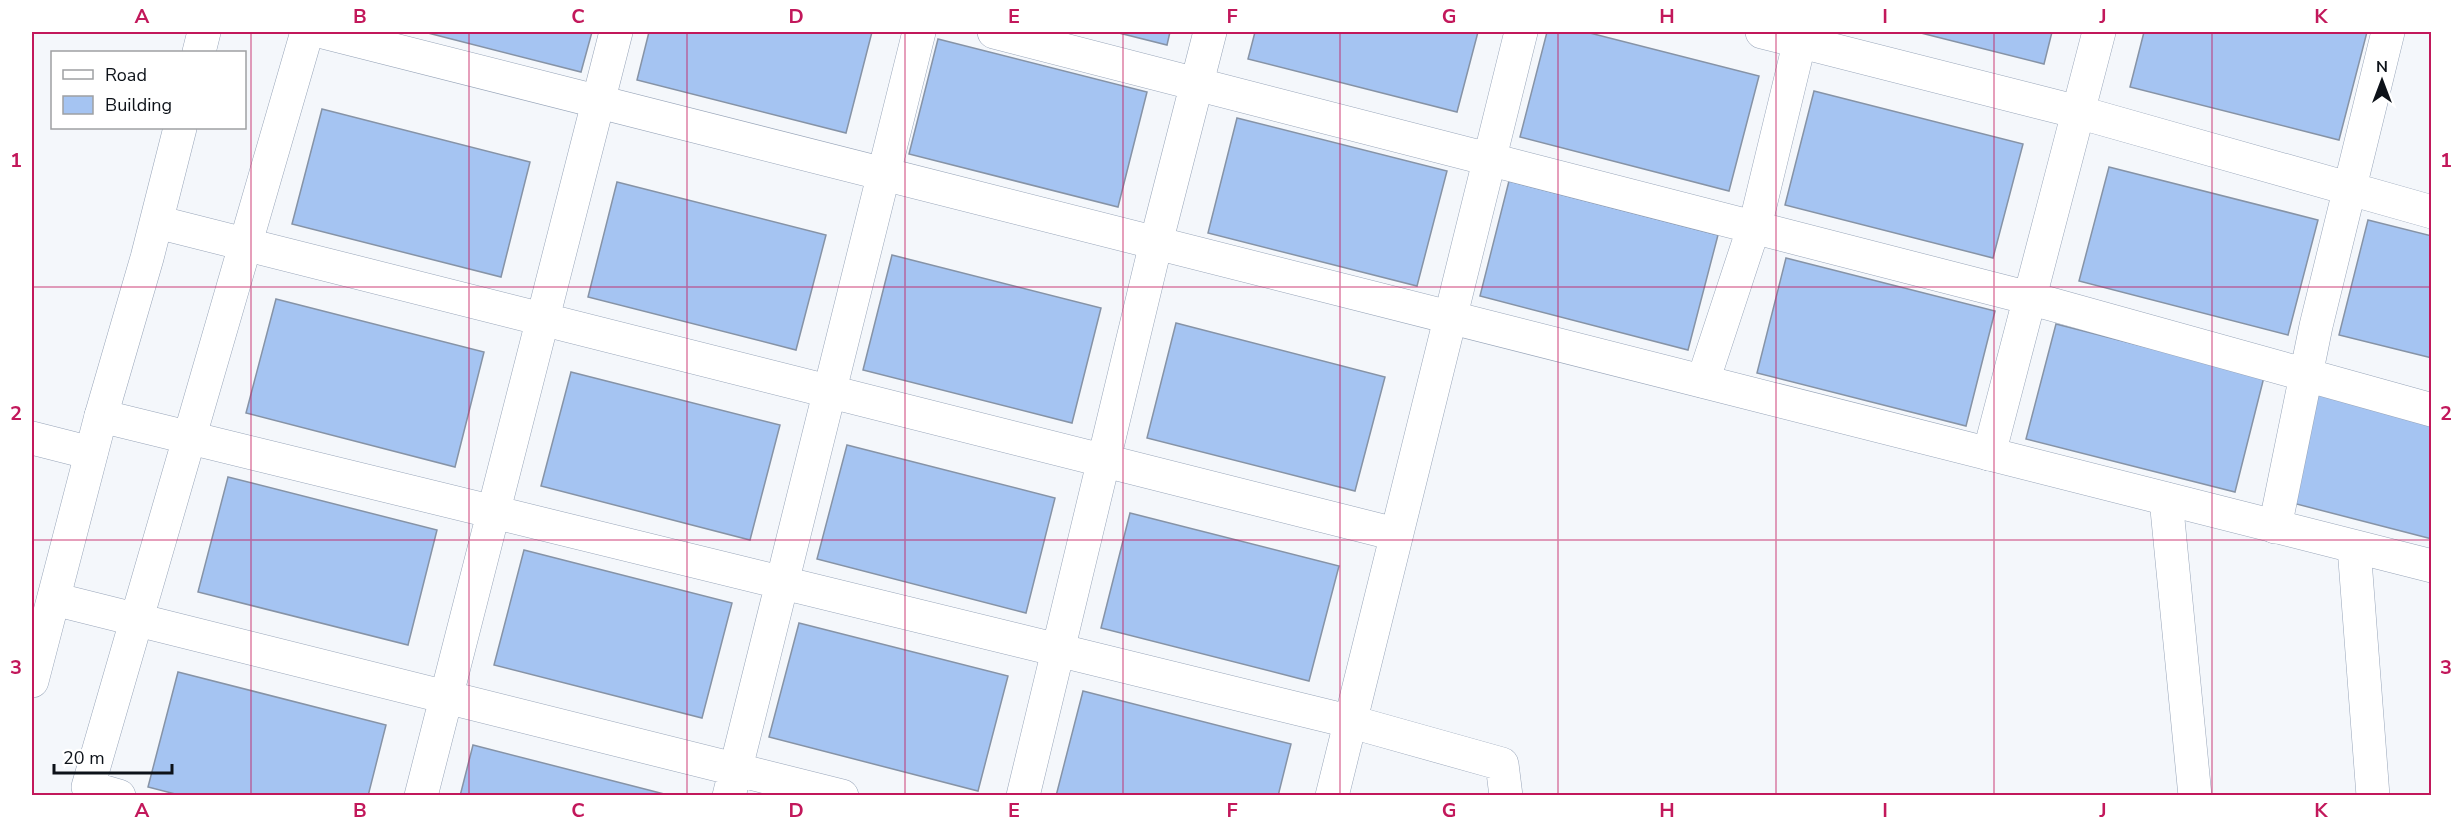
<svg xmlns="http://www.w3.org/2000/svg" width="2463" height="827" font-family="'Nunito Sans',sans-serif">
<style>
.building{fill:#a5c4f2;stroke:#8693a6;stroke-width:1.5}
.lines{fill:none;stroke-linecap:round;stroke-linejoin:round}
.minor-casing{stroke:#98a5b9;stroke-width:34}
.tertiary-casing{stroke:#98a5b9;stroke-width:34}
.minor{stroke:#fff;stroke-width:33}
.tertiary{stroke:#fff;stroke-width:33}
.grid{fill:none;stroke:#c2185b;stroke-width:1.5;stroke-opacity:0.55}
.neatline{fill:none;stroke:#c2185b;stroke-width:2}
.grid-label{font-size:20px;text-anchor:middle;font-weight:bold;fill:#c2185b}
</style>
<rect width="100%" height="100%" fill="#f4f7fb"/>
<path class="building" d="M 424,32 L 592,32 L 581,72 Z
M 649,32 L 872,32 L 846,133 L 637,80 Z
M 1115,32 L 1170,32 L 1167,45 Z
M 1255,32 L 1478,32 L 1457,112 L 1248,59 Z
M 1547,32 L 1586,32 L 1759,76 L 1729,191 L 1520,137 Z
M 1917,32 L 2052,32 L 2044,64 Z
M 2144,32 L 2367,32 L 2339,140 L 2130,87 Z
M 938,39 L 1147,92 L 1118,207 L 909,154 Z
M 1814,91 L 2023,144 L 1993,258 L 1785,205 Z
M 322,109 L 530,162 L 501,277 L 292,224 Z
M 1237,118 L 1447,171 L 1417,286 L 1208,233 Z
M 2109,167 L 2318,220 L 2288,335 L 2079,281 Z
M 1509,181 L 1718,235 L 1688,350 L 1480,296 Z
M 617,182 L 826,235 L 796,350 L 588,297 Z
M 2368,220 L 2432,236 L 2432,358 L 2339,335 Z
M 892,255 L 1101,308 L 1072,423 L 863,370 Z
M 1786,258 L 1995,311 L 1966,426 L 1757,373 Z
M 276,299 L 484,352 L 455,467 L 246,413 Z
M 1176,323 L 1385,377 L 1355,491 L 1147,438 Z
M 2056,324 L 2264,377 L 2235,492 L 2026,439 Z
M 571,372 L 780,425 L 750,540 L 541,486 Z
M 2315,387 L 2432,417 L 2432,539 L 2285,501 Z
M 847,445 L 1055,498 L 1026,613 L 817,559 Z
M 228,477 L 437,530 L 408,645 L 198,592 Z
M 1130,513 L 1339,566 L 1309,681 L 1101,628 Z
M 524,550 L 732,603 L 702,718 L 494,665 Z
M 799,623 L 1008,676 L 978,791 L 769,737 Z
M 178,672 L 386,725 L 368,796 L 183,796 L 148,787 Z
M 1083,691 L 1291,744 L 1278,796 L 1056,796 Z
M 473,745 L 672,796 L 460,796 Z"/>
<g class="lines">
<g class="minor-casing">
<path id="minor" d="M 994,32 L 2029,298 L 2432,410
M 1762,32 L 2078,112 L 2432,212
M 157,222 L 1395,534
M 1703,381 L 1758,214 L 1802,32
M 101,416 L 1352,722 L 1502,764 L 1506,796
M 32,438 L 91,453
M 1989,454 L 2099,32
M 2166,499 L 2195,796
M 2275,527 L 2316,326 L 2388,32
M 2354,547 L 2373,796
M 54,599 L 842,796
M 119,796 L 88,787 L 307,32
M 421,796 L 616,32
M 729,796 L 919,32
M 1023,796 L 1156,243 L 1210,32
M 1332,796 L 1521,32"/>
</g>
<g class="tertiary-casing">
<path id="tertiary" d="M 323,32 L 2432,566
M 199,52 L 204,32
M 32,681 L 101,416 L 147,258 L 180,128"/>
</g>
<use href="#minor" class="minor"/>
<use href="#tertiary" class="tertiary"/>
</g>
<path class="grid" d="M 251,32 L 251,796M 469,32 L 469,796M 687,32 L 687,796M 905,32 L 905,796M 1123,32 L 1123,796M 1340,32 L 1340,796M 1558,32 L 1558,796M 1776,32 L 1776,796M 1994,32 L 1994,796M 2212,32 L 2212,796M 32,287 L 2432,287M 32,540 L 2432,540"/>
<rect width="2463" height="827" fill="none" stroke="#ffffff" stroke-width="66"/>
<rect x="51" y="51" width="195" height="78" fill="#ffffff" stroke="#9ea0a3" stroke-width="1.5"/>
<rect x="63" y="70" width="30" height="9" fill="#ffffff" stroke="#9ea0a3" stroke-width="1.5"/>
<text x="105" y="81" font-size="18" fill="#0d1219">Road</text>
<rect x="63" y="96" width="30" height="18" fill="#a5c4f2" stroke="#9ea0a3" stroke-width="1.5"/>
<text x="105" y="111" font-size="18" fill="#0d1219">Building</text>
<g transform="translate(2382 81)" stroke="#ffffff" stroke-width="4.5" paint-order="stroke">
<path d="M0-4.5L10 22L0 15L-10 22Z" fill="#0d1219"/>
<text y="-9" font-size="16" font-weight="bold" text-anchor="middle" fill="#0d1219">N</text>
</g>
<path d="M54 764v9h118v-9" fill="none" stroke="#0d1219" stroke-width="3"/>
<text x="63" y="764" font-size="18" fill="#0d1219" stroke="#ffffff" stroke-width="4.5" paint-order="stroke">20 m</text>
<rect x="33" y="33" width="2397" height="761" class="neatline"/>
<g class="grid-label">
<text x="142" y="23">A</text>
<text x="360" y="23">B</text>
<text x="578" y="23">C</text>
<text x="796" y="23">D</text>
<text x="1014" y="23">E</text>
<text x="1232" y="23">F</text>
<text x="1449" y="23">G</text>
<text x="1667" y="23">H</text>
<text x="1885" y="23">I</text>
<text x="2103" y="23">J</text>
<text x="2321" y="23">K</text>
<text x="16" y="167">1</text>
<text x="2446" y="167">1</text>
<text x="16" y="420">2</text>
<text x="2446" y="420">2</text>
<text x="16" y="674">3</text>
<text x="2446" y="674">3</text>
<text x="142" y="817">A</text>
<text x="360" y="817">B</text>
<text x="578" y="817">C</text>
<text x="796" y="817">D</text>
<text x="1014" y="817">E</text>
<text x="1232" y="817">F</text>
<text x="1449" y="817">G</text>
<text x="1667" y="817">H</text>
<text x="1885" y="817">I</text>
<text x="2103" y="817">J</text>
<text x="2321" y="817">K</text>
</g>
</svg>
